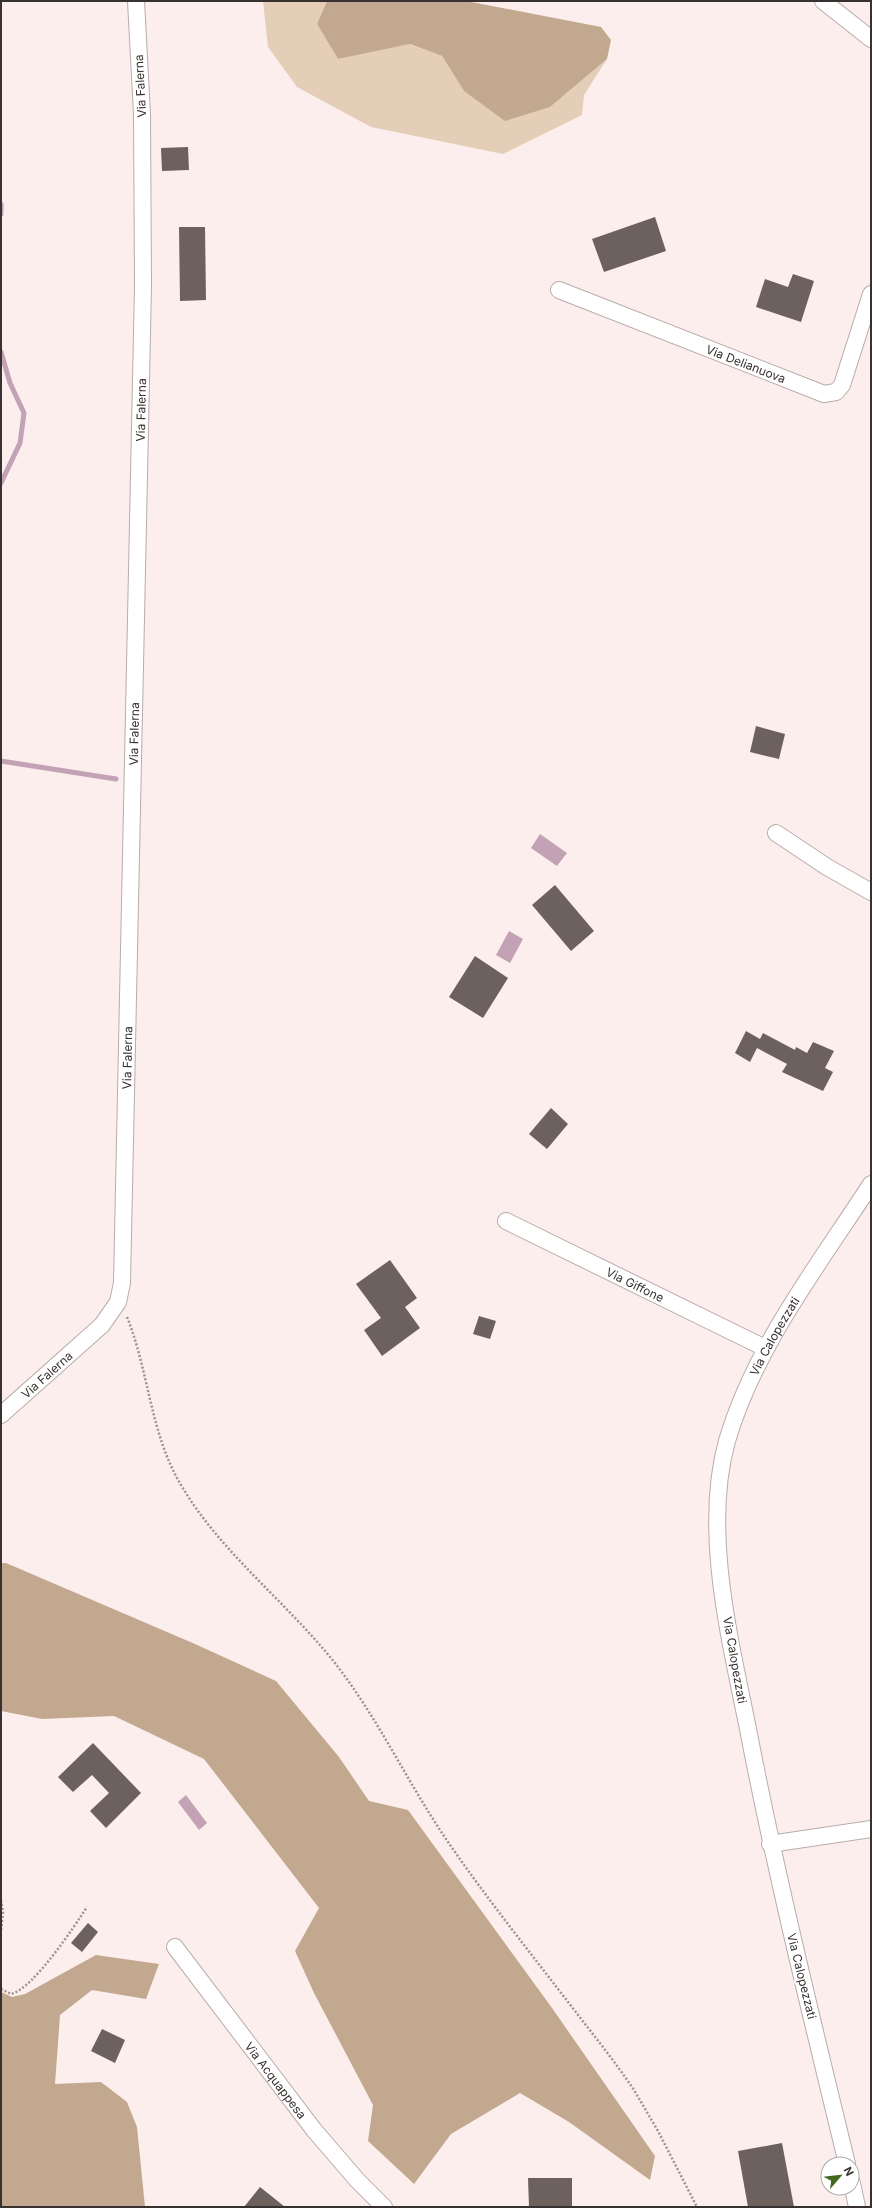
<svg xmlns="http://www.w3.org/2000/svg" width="872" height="2208" font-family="Inter,sans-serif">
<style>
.green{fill:#e5ceb7}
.forest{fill:#c2a88e}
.water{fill:#c3a2b5}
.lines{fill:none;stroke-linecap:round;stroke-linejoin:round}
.stream{stroke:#c3a2b5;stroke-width:5}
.building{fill:#6c615c}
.minor-casing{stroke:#b9acaa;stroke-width:18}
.path{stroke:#9c9291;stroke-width:2.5;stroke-dasharray:2 2;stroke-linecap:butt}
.minor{stroke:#fff;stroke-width:16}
.labels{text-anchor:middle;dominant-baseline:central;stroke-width:4;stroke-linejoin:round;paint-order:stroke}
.street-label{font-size:12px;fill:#373131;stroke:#fff}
</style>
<rect width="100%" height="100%" fill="#fceeec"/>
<path class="green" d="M 263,1 L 327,1 L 317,24 L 338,59 L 409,44 L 442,56 L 464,91 L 550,107 L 607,59 L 584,95 L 582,115 L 503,154 L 371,127 L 297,87 L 268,47 Z"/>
<path class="forest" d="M 327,1 L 466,1 L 601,27 L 611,40 L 607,59 L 550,107 L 505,121 L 464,91 L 442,56 L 410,44 L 338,59 L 317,24 Z
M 1,1563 L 6,1563 L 195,1644 L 276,1681 L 339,1757 L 369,1801 L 408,1810 L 552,2008 L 655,2156 L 650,2180 L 569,2122 L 520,2093 L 451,2134 L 414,2184 L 368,2141 L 373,2105 L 314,1993 L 295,1951 L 319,1908 L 204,1759 L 114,1716 L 42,1719 L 1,1711 Z
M 96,1955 L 159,1964 L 146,1999 L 92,1990 L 60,2015 L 55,2084 L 101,2082 L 127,2102 L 137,2127 L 145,2207 L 1,2207 L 1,1992 L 12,1997 L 25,1994 Z"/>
<path class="water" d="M 540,834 L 567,853 L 557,866 L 531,848 Z
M 509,931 L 523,939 L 510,963 L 496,955 Z
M 186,1795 L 207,1823 L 199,1830 L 178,1802 Z"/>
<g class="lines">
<path class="stream" d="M 1,204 L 1,214
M 1,352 L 10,383 L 24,413 L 20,443 L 1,483
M 1,761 L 116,779"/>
</g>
<path class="building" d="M 188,147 L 189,170 L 162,171 L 161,148 Z
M 655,217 L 666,251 L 604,272 L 592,239 Z
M 179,227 L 205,227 L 206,300 L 180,301 Z
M 793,274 L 814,281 L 801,322 L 756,307 L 765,279 L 788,287 Z
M 756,726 L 785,734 L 779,759 L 750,752 Z
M 555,885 L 594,931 L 571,951 L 532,905 Z
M 475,956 L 508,978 L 483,1018 L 449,997 Z
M 746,1031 L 760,1039 L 763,1033 L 795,1050 L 796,1047 L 807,1053 L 813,1042 L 834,1051 L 825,1068 L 833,1072 L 823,1091 L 782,1072 L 787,1064 L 757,1048 L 750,1062 L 735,1053 Z
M 551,1108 L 568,1124 L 547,1149 L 529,1134 Z
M 390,1260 L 417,1298 L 405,1307 L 420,1328 L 382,1356 L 364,1330 L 381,1318 L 356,1284 Z
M 479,1316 L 496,1321 L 490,1339 L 473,1334 Z
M 93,1743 L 141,1793 L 106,1828 L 90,1811 L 109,1793 L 92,1775 L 73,1792 L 58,1777 Z
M 88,1923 L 98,1932 L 82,1952 L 71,1943 Z
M 102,2029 L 125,2040 L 115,2063 L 91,2051 Z
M 782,2143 L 794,2207 L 748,2207 L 738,2151 Z
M 528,2178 L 572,2178 L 572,2207 L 529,2207 Z
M 260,2187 L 285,2207 L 244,2207 Z"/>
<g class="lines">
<g class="minor-casing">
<g id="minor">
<path d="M 823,1 L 871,39"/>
<path id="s1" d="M 559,290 L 824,394 L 836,392 L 842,385 L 871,294"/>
<path d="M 776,833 L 827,867 L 871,892"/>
<path id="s2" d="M 506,1221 L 765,1348"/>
<path id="s3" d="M 1,1415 L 102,1325 L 118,1302 L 122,1283 L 143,285 L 142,114 L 136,1"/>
<path d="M 770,1844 L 871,1829"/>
<path id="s4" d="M 175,1947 L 314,2130 L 357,2180 L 384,2207"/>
<path id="s5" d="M 847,2164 C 812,2019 776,1875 748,1729 C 730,1639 702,1530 727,1441 C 755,1346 818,1266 871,1184"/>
<path d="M 852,2183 L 857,2207"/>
</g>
</g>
<path class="path" d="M 127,1317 C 148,1369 150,1428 177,1478 C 217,1551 288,1602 338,1667 C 380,1722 409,1785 448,1842 C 488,1900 532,1955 575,2011 C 595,2037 616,2063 634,2090 L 658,2131 L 697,2207
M 1,1900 L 3,1912 L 1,1930
M 1,1989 L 11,1994 C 33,1989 74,1927 87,1907"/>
<use href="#minor" class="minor"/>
</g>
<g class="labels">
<g class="street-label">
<text transform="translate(140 86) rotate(-93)">Via Falerna</text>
<text stroke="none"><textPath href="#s1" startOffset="201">Via Delianuova</textPath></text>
<text stroke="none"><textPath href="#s3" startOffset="1056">Via Falerna</textPath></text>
<text stroke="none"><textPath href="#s3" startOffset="732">Via Falerna</textPath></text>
<text stroke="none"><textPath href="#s3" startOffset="408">Via Falerna</textPath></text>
<text stroke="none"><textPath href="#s2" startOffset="144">Via Giffone</textPath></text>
<text stroke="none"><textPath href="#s5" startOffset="853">Via Calopezzati</textPath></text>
<text stroke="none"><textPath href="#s3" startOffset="61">Via Falerna</textPath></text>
<text transform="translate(735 1660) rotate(80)">Via Calopezzati</text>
<text transform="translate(802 1976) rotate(76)">Via Calopezzati</text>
<text stroke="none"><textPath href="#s4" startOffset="167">Via Acquappesa</textPath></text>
</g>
</g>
<rect width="872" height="2208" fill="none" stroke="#373131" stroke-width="4"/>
<g transform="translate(840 2176) rotate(62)"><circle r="19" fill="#ffffff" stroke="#afadad"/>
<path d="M0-3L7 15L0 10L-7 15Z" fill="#45681f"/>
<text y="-6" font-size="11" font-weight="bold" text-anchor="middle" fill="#373131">N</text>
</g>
</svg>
